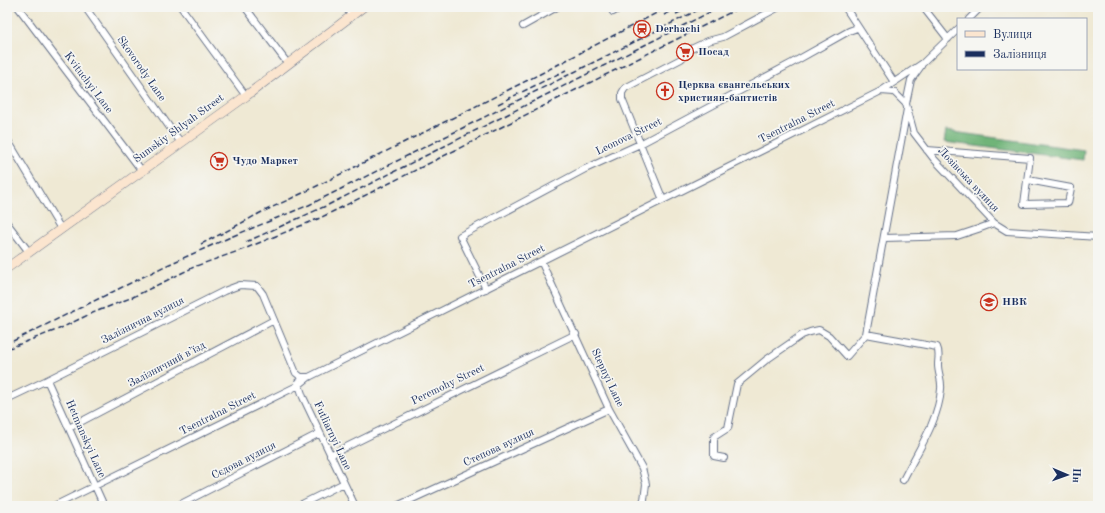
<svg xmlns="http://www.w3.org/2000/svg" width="1105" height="513" font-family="'Old Standard TT',serif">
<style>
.forest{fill:#6fb478;stroke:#45726b}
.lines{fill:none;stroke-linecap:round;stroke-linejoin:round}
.street-casing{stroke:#657087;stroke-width:8}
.secondary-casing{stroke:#657087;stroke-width:10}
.street{stroke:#fff;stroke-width:6}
.secondary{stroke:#fbe5cf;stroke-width:9}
.rail{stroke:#1b2f5e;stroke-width:1.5;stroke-dasharray:6 3;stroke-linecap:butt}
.labels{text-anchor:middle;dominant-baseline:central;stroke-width:3.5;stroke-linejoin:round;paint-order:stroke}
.poi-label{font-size:11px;font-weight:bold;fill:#1b2f5e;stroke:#f6f6f2;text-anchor:start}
.street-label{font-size:11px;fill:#1b2f5e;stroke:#f6f6f2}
</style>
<rect width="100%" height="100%" fill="#f6f6f2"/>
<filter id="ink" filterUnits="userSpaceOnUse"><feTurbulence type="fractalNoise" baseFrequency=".025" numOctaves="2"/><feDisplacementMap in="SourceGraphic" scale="8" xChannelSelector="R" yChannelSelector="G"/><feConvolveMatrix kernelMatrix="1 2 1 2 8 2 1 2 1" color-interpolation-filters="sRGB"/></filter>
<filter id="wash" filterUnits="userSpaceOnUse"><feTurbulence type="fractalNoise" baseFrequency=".012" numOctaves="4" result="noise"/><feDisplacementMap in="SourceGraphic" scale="16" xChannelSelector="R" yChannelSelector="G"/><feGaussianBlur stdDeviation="0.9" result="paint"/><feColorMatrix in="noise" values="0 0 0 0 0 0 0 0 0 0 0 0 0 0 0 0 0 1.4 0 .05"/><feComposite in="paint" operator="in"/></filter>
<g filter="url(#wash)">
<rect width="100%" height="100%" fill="#efe9d4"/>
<path class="forest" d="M 946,131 L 1084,150 L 1083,160 L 944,142 Z"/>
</g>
<g filter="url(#ink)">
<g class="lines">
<g class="street-casing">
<path id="street" d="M 18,7 L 142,171
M 85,7 L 175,135 L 181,142
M 181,7 L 246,96
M 245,7 L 288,64
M 345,7 L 352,15
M 610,7 L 613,12 L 621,7
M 845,7 L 894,82
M 923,7 L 948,39
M 969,19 L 981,7
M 523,26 L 557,7
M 881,91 L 894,92 L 906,104 L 914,133 L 934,159 L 994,223 L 1007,231 L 1098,237
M 906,104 L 911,80 L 921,66
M 7,139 L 61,229
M 927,150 L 1030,158 L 1024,204 L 1068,203 L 1071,188 L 1028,180
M 663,200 L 622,99 L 622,93 L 625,88 L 681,59 L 688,53 L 691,49 L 708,41 L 723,37 L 779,7
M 7,223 L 29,252
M 884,238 L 957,236 L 978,229 L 994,223
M 541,261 L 609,409 L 642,468 L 646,484 L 644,500 L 641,504 L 630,506
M 486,289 L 460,236 L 585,169 L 640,144 L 792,63 L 849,31 L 857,28
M 866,334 L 937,347 C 940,353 938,358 938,365 C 938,373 942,380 941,389 C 939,420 917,452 903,480
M 47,380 L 104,506
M 298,382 L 303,397 L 355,506
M 7,399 L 47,380 L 224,291 L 240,285 L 257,286 L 263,294 L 296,373 L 301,377 L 309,377
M 69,428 L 274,320
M 330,455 L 576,334
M 724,458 L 714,456 L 714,437 L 728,428 L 737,384 L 766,360 L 802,335 L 810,332 L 819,330 L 829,336 L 847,356 L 866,334 L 907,109
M 54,506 L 299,385 L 309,377 L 881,91 L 923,63 L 958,29
M 177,506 L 320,433
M 298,506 L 344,483
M 397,506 L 609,409"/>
</g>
<g class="secondary-casing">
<path id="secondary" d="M 7,268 L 246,96 L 363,7"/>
</g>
<use href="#street" class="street"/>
<use href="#secondary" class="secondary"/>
<path class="rail" d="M 676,14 L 690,7
M 664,15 L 680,7
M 498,104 L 566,70
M 246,242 L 328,205 L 720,7
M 201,244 L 225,232 L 260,213 L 305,192 L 540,74 L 668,7
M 13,341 L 165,266 L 233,236 L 309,205 L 704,7
M 7,349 L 59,329 L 90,314 L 133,297 L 196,266 L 244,249 L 320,218 L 741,7"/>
</g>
</g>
<defs>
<g id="station-ring" transform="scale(0.9)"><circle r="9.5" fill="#f6f6f2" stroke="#c8321e" stroke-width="1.5"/><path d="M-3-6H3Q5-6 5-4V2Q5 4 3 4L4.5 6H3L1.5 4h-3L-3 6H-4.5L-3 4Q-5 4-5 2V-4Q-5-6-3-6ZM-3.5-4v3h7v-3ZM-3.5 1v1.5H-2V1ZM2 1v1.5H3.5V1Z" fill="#c8321e"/></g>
<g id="supermarket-ring" transform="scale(0.9)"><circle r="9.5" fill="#f6f6f2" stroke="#c8321e" stroke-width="1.5"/><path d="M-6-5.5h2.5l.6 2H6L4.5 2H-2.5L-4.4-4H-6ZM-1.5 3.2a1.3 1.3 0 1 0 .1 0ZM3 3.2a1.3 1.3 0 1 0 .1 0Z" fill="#c8321e"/></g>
<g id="church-ring" transform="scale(0.9)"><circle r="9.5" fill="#f6f6f2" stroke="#c8321e" stroke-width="1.5"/><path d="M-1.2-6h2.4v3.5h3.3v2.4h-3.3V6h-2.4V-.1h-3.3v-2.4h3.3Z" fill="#c8321e"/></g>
<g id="school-ring" transform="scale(0.9)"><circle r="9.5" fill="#f6f6f2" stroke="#c8321e" stroke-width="1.5"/><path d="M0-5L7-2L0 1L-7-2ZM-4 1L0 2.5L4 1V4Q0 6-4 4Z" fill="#c8321e"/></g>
</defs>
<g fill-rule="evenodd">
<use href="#station-ring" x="642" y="29"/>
<use href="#supermarket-ring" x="685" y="52"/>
<use href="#church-ring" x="665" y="91"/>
<use href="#supermarket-ring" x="219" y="161"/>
<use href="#school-ring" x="989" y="302"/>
</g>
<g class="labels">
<g class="poi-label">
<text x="655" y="29">Derhachi</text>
<text x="698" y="52">Посад</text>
<text x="678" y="85">Церква євангельських<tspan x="678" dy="13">християн-баптистів</tspan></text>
<text x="232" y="161">Чудо Маркет</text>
<text x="1002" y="302">НВК</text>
</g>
<g class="street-label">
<text transform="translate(141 69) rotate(55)">Skovorody Lane</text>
<text transform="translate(88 83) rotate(53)">Kvituchyi Lane</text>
<text transform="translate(797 122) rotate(-27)">Tsentralna Street</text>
<text transform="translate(179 129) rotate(-36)">Sumskiy Shlyah Street</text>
<text transform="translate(629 137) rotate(-26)">Leonova Street</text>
<text transform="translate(968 180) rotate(47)">Лозівська вулиця</text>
<text transform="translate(507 267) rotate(-27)">Tsentralna Street</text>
<text transform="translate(143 321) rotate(-27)">Залізнична вулиця</text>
<text transform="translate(167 365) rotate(-28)">Залізничний в’їзд</text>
<text transform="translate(607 378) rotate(65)">Stepnyi Lane</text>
<text transform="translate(448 385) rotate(-26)">Peremohy Street</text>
<text transform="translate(218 414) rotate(-27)">Tsentralna Street</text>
<text transform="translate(332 436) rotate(65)">Futliarnyi Lane</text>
<text transform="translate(85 439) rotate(66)">Hetmanskyi Lane</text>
<text transform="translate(499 448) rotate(-25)">Степова вулиця</text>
<text transform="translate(244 461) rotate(-27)">Сєдова вулиця</text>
</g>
</g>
<rect width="1105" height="513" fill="none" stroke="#f6f6f2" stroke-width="24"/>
<rect x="957" y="18" width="130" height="52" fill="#f6f6f2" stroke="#9ea6b7"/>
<rect x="965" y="31" width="20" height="6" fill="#fbe5cf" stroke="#9ea6b7"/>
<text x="993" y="38" font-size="12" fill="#1b2f5e">Вулиця</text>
<rect x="965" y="51" width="20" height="6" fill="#1b2f5e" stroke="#9ea6b7"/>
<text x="993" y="58" font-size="12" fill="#1b2f5e">Залізниця</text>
<g transform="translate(1067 475) rotate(92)" stroke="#f6f6f2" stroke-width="3" paint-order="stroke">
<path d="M0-3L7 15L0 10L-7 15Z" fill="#1b2f5e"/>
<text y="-6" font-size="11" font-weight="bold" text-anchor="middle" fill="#1b2f5e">Пн</text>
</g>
</svg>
